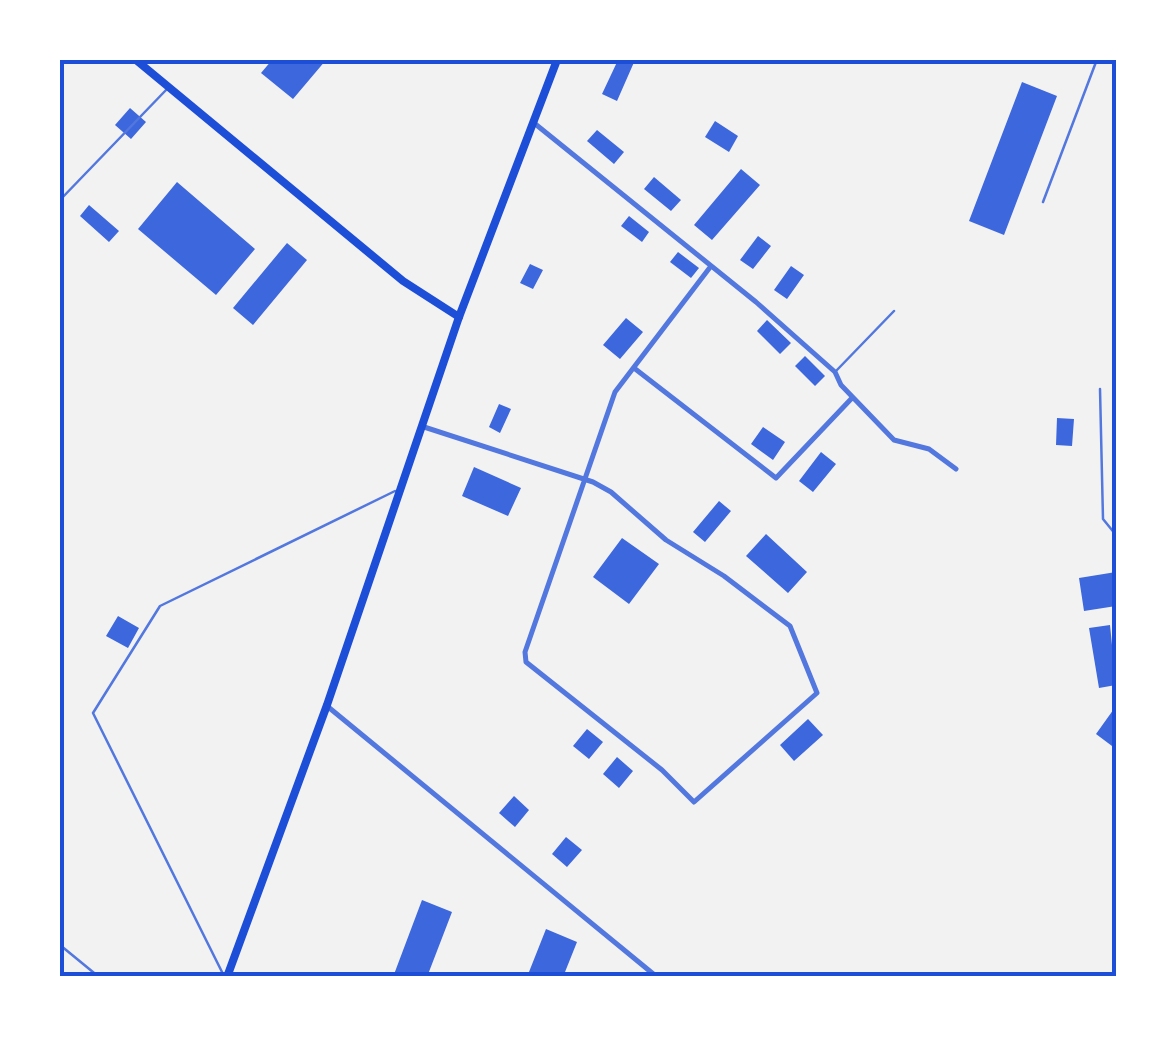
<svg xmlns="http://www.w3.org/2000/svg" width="1176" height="1037" font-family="'Sofia Sans Condensed',sans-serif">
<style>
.building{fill:#3d67dc}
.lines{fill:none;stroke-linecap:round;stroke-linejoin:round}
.service{stroke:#5277de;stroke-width:2.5}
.minor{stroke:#5277de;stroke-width:5}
.secondary{stroke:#1d4ed8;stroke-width:8}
.primary{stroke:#1d4ed8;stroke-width:8}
.neatline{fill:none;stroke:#1d4ed8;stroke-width:4}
</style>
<rect width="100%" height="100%" fill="#f2f2f2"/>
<path class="building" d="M 272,60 L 326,60 L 293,99 L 261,73 Z
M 618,60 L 635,60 L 617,101 L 602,94 Z
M 1022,82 L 1057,96 L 1004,235 L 969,221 Z
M 130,108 L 146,122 L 131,139 L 115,125 Z
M 715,121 L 738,136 L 729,152 L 705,137 Z
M 597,130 L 624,152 L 614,164 L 587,141 Z
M 741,169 L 760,185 L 712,240 L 694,225 Z
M 654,177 L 681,200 L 671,211 L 644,189 Z
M 177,182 L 255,249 L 216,295 L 138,229 Z
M 89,205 L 119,231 L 109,242 L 80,216 Z
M 629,216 L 649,232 L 642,242 L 621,226 Z
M 758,236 L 771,246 L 753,269 L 740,260 Z
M 287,243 L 307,260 L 253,325 L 233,308 Z
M 678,252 L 699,268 L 691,278 L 670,262 Z
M 530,264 L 543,270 L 533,289 L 520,283 Z
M 791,266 L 804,275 L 787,299 L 774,290 Z
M 626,318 L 643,332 L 620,359 L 603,345 Z
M 767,320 L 791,343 L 780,354 L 757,331 Z
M 805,356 L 825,376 L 815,386 L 795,366 Z
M 499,404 L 511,409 L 500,433 L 489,427 Z
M 1057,418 L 1074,419 L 1072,446 L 1056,445 Z
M 763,427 L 785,442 L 773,460 L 751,444 Z
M 821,452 L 836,464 L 813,492 L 799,481 Z
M 474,467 L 521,488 L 508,516 L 462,496 Z
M 719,501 L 731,511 L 705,542 L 693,532 Z
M 766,534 L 807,572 L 788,593 L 746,556 Z
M 622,538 L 659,564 L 629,604 L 593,577 Z
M 1116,572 L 1116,606 L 1084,611 L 1079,578 Z
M 118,616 L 139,628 L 128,648 L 106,636 Z
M 1110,625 L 1116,685 L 1099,688 L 1089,628 Z
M 1116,706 L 1116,749 L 1096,734 Z
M 808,719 L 823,735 L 794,761 L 780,745 Z
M 587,729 L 603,742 L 589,759 L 573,746 Z
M 617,757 L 633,771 L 619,788 L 603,774 Z
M 514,796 L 529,810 L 515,827 L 499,813 Z
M 566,837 L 582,850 L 567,867 L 552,854 Z
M 422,900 L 452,912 L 427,977 L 393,977 Z
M 546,929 L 577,942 L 563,977 L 527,977 Z"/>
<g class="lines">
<path class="service" d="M 60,200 L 167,89
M 1043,202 L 1096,62 L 1091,60
M 836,371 L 894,311
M 1100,389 L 1103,519 L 1116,535
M 60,945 L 99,977
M 224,976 L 93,713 L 160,606 L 395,491"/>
<path class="minor" d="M 534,123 L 756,302 L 835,372 L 841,385 L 894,440 L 929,449 L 956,469
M 634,368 L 776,478 L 852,398
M 421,426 L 593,482 L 611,492 L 666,540 L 724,576 L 790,626 L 817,693 L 694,802 L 662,770 L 526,662 L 525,652 L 615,392 L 711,266
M 327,706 L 657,977"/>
<path class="secondary" d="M 136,60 L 403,281 L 459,317"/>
<path class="primary" d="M 227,977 L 327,705 L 459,317 L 557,60"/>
</g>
<rect width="1176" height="1037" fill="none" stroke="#ffffff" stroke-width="125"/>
<rect x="62" y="62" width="1052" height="912" class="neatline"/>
</svg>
